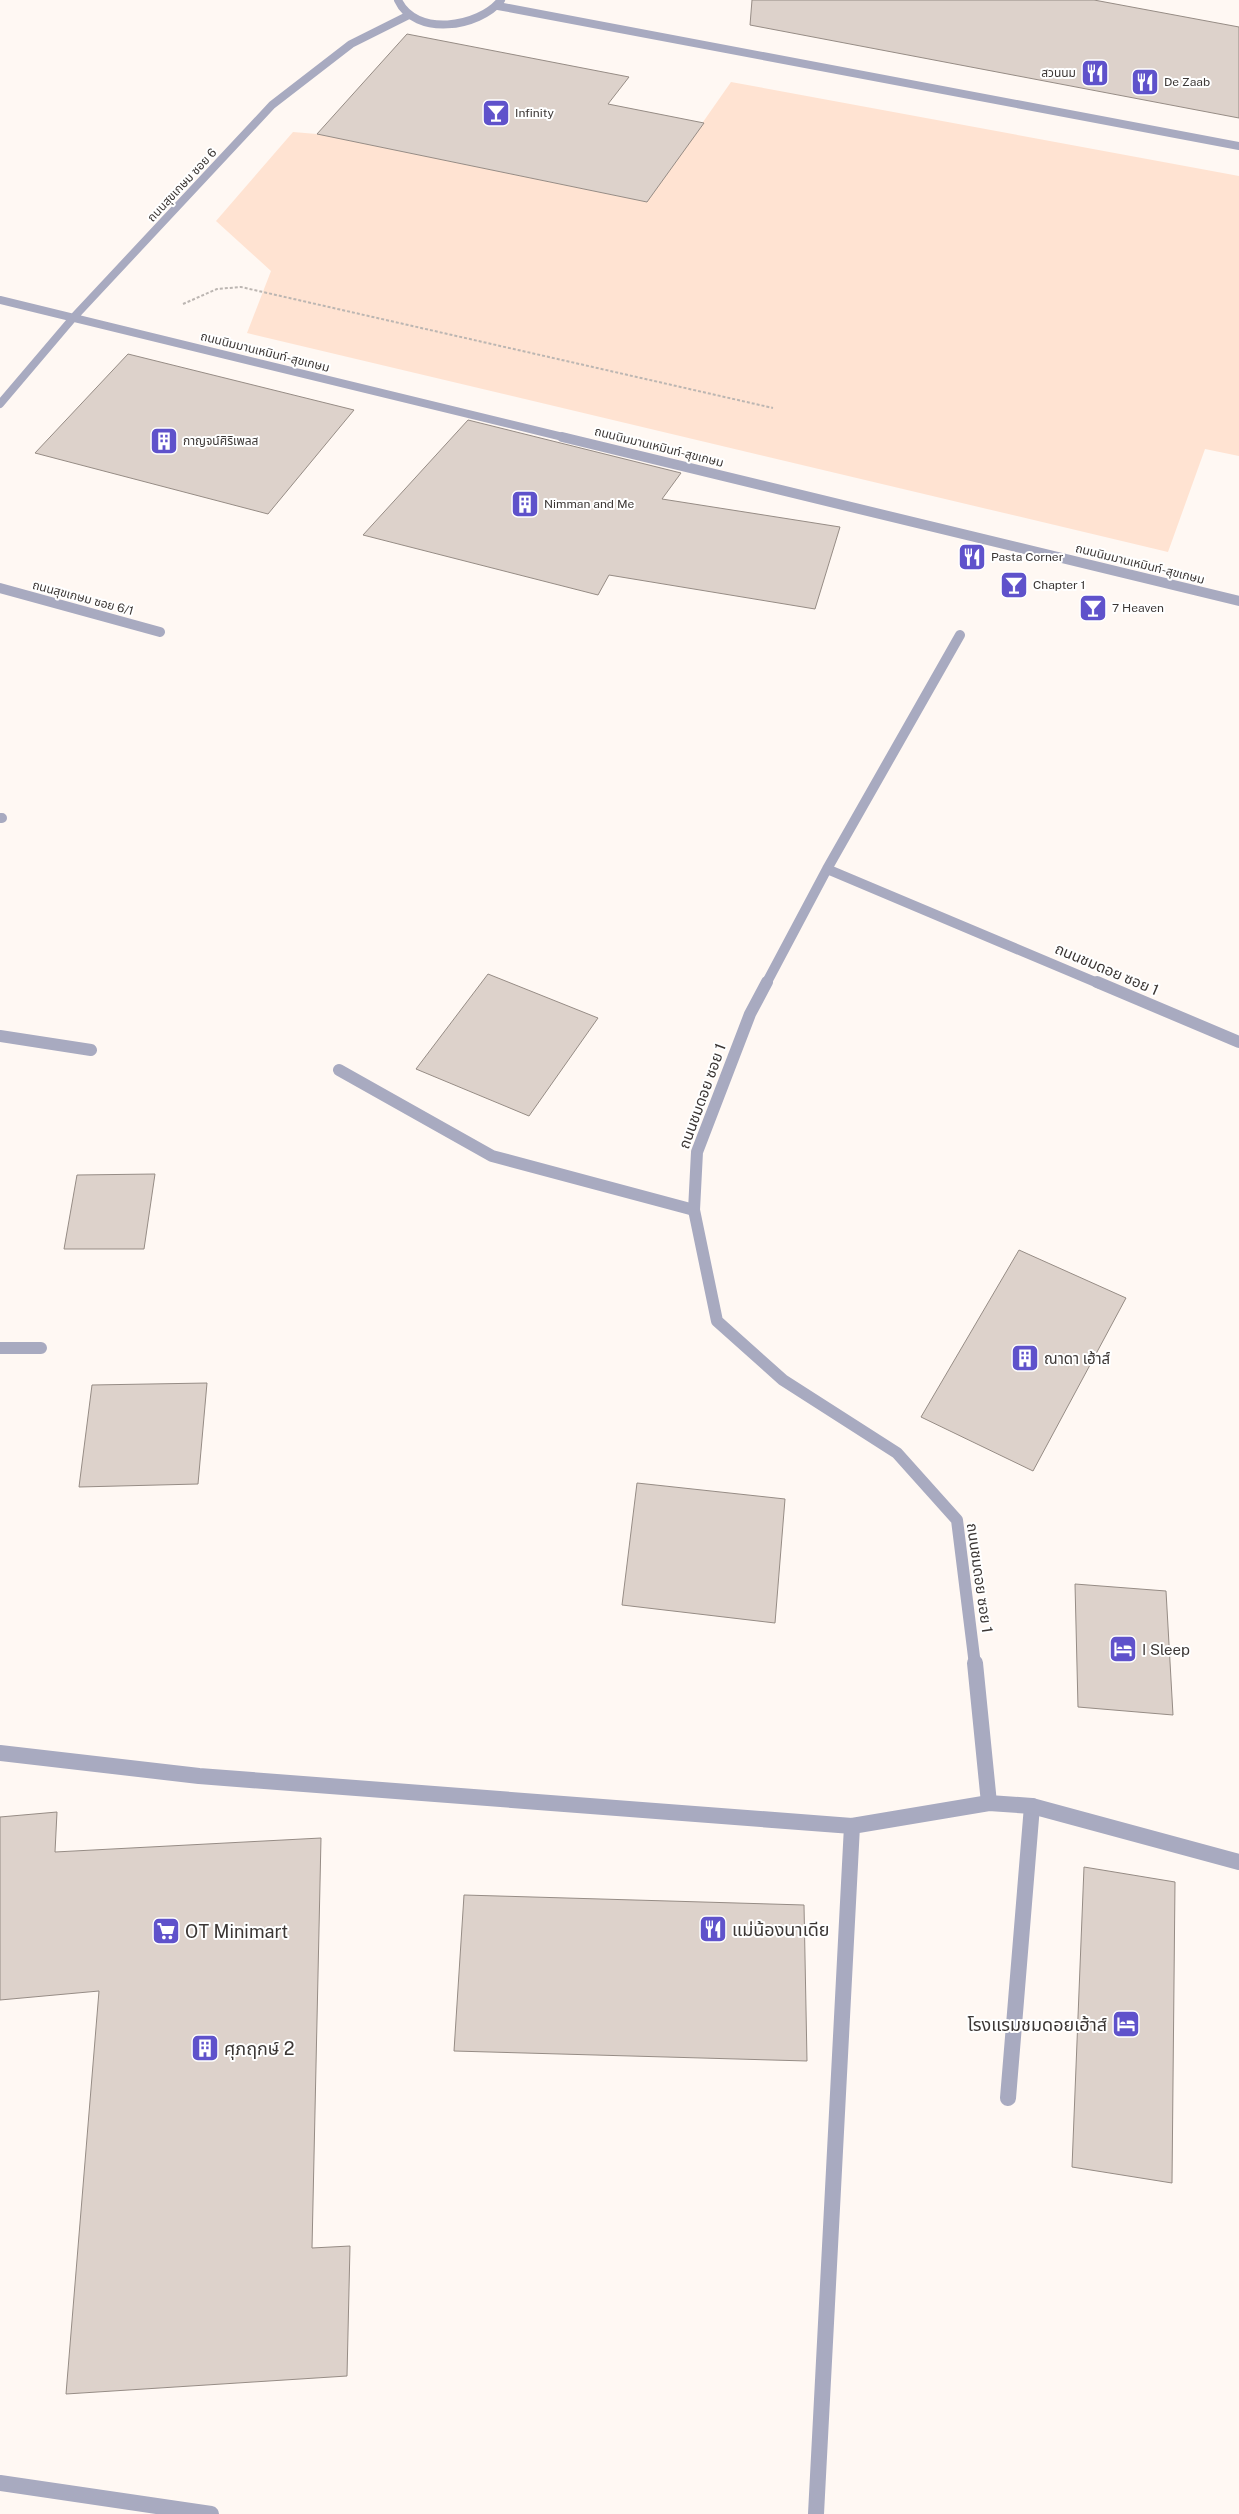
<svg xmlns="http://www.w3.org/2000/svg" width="1239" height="2514" font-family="'Public Sans','Noto Sans Thai',sans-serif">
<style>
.green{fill:#ffe3d2}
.building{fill:#ddd2cb;stroke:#968c85}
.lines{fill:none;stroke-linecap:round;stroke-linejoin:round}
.path{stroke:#bcb6b2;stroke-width:2;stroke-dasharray:3 2;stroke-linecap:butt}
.service-far2{stroke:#a8aac0;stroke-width:8}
.service-far1{stroke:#a8aac0;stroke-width:12}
.service{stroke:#a8aac0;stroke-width:16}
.minor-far3{stroke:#a8aac0;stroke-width:8}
.minor-far2{stroke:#a8aac0;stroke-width:10}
.minor-far1{stroke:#a8aac0;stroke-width:12}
.minor{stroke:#a8aac0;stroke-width:16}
.labels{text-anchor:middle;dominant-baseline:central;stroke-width:4;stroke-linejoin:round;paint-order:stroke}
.far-poi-label{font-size:12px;fill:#3c3735;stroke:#fff;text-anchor:start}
.far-street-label{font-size:12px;fill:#3c3735;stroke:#fff}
.street-label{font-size:15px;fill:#3c3735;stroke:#fff}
.poi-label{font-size:15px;fill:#3c3735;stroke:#fff;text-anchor:start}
.near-poi-label{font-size:18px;fill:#3c3735;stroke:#fff;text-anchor:start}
</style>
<rect width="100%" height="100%" fill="#fff8f3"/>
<path class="green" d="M 731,82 L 1239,176 L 1239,456 L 1205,449 L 1168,552 L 247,333 L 271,271 L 216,221 L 293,132 L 317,134 L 647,202 Z"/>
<path class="building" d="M 752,0 L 1094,0 L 1239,27 L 1239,118 L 750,25 Z
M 407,34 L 629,77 L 608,104 L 704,123 L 647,202 L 317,134 Z
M 128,354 L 354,410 L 268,514 L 35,453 Z
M 468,420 L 681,473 L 662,499 L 840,527 L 815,609 L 609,575 L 598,595 L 363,535 Z
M 488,974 L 598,1018 L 529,1116 L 416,1069 Z
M 155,1174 L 144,1249 L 64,1249 L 77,1175 Z
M 1019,1250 L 1126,1298 L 1033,1471 L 921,1417 Z
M 207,1383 L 198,1484 L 79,1487 L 92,1385 Z
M 637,1483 L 785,1499 L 775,1623 L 622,1605 Z
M 1075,1584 L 1166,1591 L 1173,1715 L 1078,1707 Z
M 57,1812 L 55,1852 L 321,1838 L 312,2248 L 350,2246 L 347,2376 L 66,2394 L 99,1991 L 0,2000 L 0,1817 Z
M 1084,1867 L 1175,1882 L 1172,2183 L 1072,2167 Z
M 464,1895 L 804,1905 L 807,2061 L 454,2051 Z"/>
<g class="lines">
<path class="path" d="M 183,304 L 217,289 L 241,287 L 773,408"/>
<path class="service-far2" d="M 398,0 C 415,37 479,28 501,0"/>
<path class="service-far1" d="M 339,1070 L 492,1156 L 694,1210
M 0,1348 L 41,1348"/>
<path class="service" d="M 1008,2098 L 1032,1806"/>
<path class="minor-far3" d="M 498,6 L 1239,146
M 0,300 L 567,438
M 0,404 L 73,318 L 272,105 L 351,44 L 409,15"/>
<path class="minor-far2" d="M 562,437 L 1239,601
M 0,588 L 160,632
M 0,818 L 2,818
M 827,869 L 960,635
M 766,984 L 827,869 L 1100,984"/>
<path class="minor-far1" d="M 767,982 L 750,1014 L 697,1152 L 694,1210 L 717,1321 L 783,1380 L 897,1453 L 957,1520 L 975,1665
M 1097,982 L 1239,1042
M 0,1036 L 91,1050"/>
<path class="minor" d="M 975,1663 L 989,1803
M 0,1753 L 199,1776 L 852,1826
M 0,2483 L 211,2514
M 816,2514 L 852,1826 L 989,1803 L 1032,1806 L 1239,1862"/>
</g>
<defs>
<g id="restaurant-square" transform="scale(1.4375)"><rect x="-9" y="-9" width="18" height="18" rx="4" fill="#5f52cb" stroke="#fff"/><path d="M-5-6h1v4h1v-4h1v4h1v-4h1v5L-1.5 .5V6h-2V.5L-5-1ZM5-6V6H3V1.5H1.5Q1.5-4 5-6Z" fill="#fff"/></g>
<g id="bar-square" transform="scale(1.4375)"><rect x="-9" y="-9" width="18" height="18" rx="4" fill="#5f52cb" stroke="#fff"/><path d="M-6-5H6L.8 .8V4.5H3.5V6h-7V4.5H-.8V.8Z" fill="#fff"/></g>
<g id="building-square" transform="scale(1.4375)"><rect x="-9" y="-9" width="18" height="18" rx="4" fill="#5f52cb" stroke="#fff"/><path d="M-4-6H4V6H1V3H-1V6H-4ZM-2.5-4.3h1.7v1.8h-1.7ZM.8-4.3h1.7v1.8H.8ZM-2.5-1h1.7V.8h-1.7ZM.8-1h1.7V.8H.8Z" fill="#fff"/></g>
<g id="hotel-square" transform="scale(1.4375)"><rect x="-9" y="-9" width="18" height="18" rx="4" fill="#5f52cb" stroke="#fff"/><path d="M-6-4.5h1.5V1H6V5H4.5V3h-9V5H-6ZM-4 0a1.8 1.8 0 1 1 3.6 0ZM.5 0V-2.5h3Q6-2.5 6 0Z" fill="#fff"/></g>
<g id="supermarket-square" transform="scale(1.4375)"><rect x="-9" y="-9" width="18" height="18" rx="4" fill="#5f52cb" stroke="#fff"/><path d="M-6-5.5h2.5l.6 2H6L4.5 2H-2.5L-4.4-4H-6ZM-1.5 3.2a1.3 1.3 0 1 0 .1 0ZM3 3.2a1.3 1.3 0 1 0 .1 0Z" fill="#fff"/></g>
</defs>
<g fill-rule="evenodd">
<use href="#restaurant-square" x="1095" y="73"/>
<use href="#restaurant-square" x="1145" y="82"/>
<use href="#bar-square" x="496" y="113"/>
<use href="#building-square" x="164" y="441"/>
<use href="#building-square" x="525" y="504"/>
<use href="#restaurant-square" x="972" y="557"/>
<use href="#bar-square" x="1014" y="585"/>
<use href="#bar-square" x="1093" y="608"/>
<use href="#building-square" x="1025" y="1358"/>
<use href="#hotel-square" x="1123" y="1649"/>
<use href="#restaurant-square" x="713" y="1929"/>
<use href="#supermarket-square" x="166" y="1931"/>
<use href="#hotel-square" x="1126" y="2024"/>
<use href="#building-square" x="205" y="2048"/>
</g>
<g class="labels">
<g class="far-poi-label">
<text x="1076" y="73" text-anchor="end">สวนนม</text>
<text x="1164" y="82">De Zaab</text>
<text x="515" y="113">Infinity</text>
<text x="183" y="441">กาญจน์ศิริเพลส</text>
<text x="544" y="504">Nimman and Me</text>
<text x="991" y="557">Pasta Corner</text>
<text x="1033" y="585">Chapter 1</text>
<text x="1112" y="608">7 Heaven</text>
</g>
<g class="far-street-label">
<text transform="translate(182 185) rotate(-47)">ถนนสุขเกษม ซอย 6</text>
<text transform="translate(265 352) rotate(14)">ถนนนิมมานเหมินท์-สุขเกษม</text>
<text transform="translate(659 447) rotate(14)">ถนนนิมมานเหมินท์-สุขเกษม</text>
<text transform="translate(1140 564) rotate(14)">ถนนนิมมานเหมินท์-สุขเกษม</text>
<text transform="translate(83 598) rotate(15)">ถนนสุขเกษม ซอย 6/1</text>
</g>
<g class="street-label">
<text transform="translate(1107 969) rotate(23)">ถนนชมดอย ซอย 1</text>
<text transform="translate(702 1096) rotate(-70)">ถนนชมดอย ซอย 1</text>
<text transform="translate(980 1578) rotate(82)">ถนนชมดอย ซอย 1</text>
</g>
<g class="poi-label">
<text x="1044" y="1358">ณาดา เฮ้าส์</text>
<text x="1142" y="1649">I Sleep</text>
</g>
<g class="near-poi-label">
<text x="732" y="1929">แม่น้องนาเดีย</text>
<text x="185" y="1931">OT Minimart</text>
<text x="1107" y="2024" text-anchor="end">โรงแรมชมดอยเฮ้าส์</text>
<text x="224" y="2048">ศุภฤกษ์ 2</text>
</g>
</g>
</svg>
